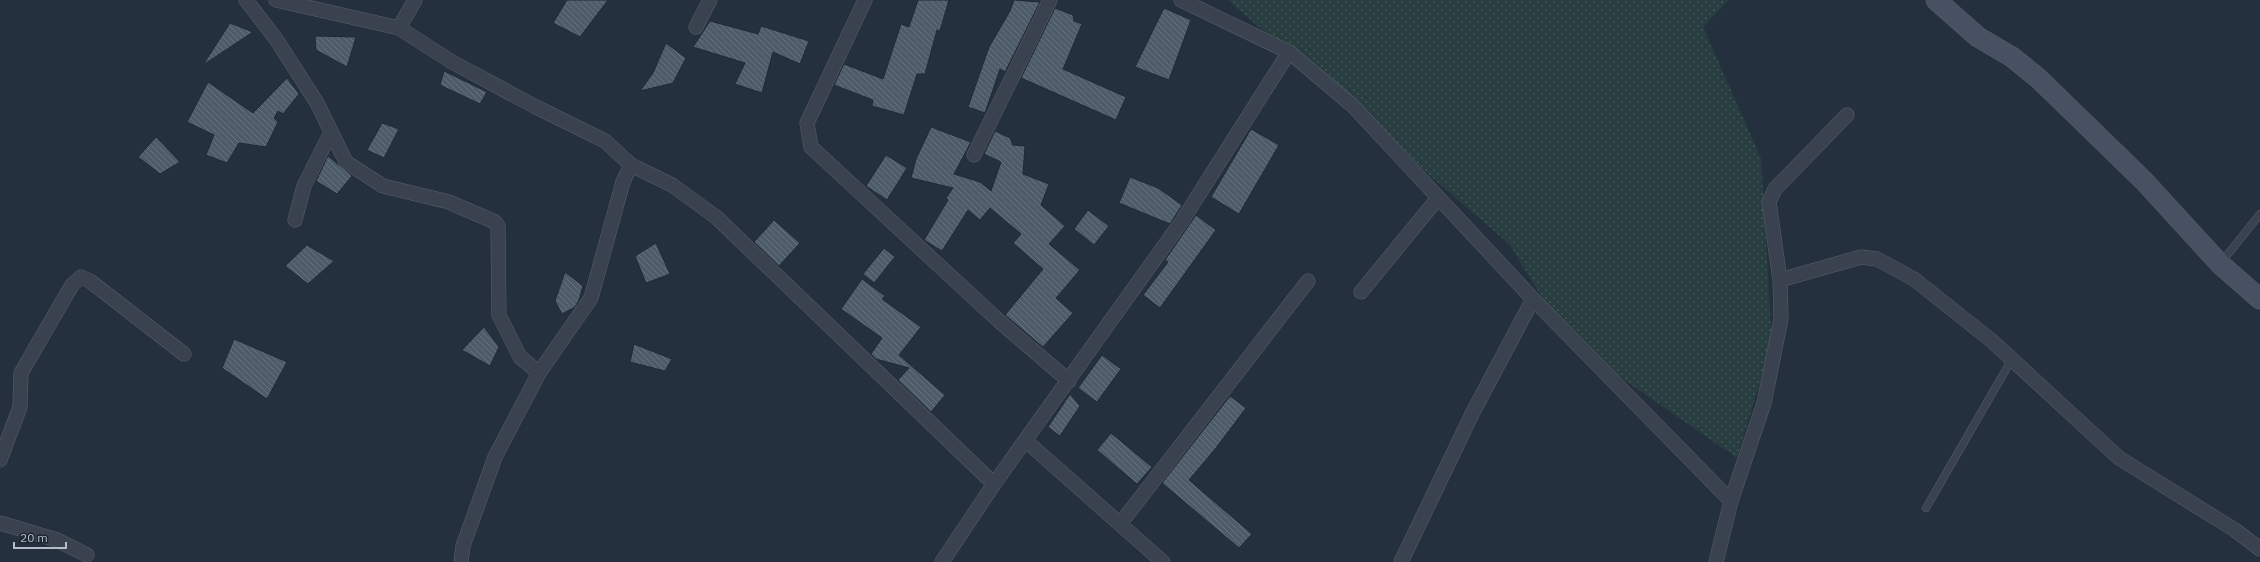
<svg xmlns="http://www.w3.org/2000/svg" width="2260" height="562" font-family="'IBM Plex Sans',sans-serif">
<style>
.grass{fill:url(#grass-dots)}
.building{fill:url(#building-back-hatch);stroke:#202935}
.lines{fill:none;stroke-linecap:round;stroke-linejoin:round}
.lane-casing{stroke:#57606c;stroke-width:8}
.street-casing{stroke:#57606c;stroke-width:15}
.secondary-casing{stroke:#57606c;stroke-width:21}
.lane{stroke:#39424e;stroke-width:7}
.street{stroke:#39424e;stroke-width:14}
.secondary{stroke:#475161;stroke-width:20}
</style>
<defs>
<pattern id="grass-dots" width="8" height="8" patternUnits="userSpaceOnUse"><rect width="8" height="8" fill="#273d3f"/><path d="M2 2h.1M6 6h.1" fill="none" stroke="#445759" stroke-width="1.8" stroke-linecap="round"/></pattern>
<pattern id="building-back-hatch" width="6" height="6" patternUnits="userSpaceOnUse"><rect width="6" height="6" fill="#4e5b69"/><path d="M-1 5l2 2M0 0l6 6M5-1l2 2" fill="none" stroke="#65717d"/></pattern>
</defs>
<rect width="100%" height="100%" fill="#25303e"/>
<path class="grass" d="M 1228,0 L 1729,0 L 1703,27 L 1761,158 L 1772,342 L 1737,458 L 1613,372 L 1546,304 L 1510,245 Z"/>
<path class="building" d="M 567,0 L 608,0 L 580,37 L 553,23 Z
M 918,0 L 949,0 L 940,31 L 937,30 L 925,74 L 917,74 L 904,115 L 872,106 L 873,100 L 834,85 L 844,64 L 883,79 L 901,24 L 909,27 Z
M 1014,0 L 1040,2 L 1005,72 L 1000,69 L 985,113 L 968,107 L 989,47 L 1010,11 Z
M 1055,8 L 1073,15 L 1074,21 L 1082,24 L 1063,69 L 1126,97 L 1116,120 L 1021,78 Z
M 1164,8 L 1191,20 L 1169,80 L 1135,67 Z
M 710,21 L 758,34 L 761,26 L 809,41 L 800,64 L 773,52 L 762,93 L 735,84 L 745,63 L 693,47 Z
M 230,23 L 253,32 L 203,65 Z
M 315,36 L 356,37 L 347,67 L 316,50 Z
M 666,43 L 686,58 L 673,83 L 640,91 L 653,73 Z
M 444,71 L 487,92 L 480,104 L 440,85 Z
M 287,78 L 299,94 L 283,114 L 278,111 L 274,118 L 278,122 L 266,147 L 239,143 L 227,163 L 206,155 L 214,135 L 187,122 L 208,82 L 253,113 Z
M 382,123 L 399,129 L 384,158 L 367,150 Z
M 931,127 L 971,142 L 954,174 L 980,182 L 991,191 L 1001,162 L 984,154 L 995,131 L 1010,138 L 1013,145 L 1025,146 L 1023,174 L 1049,184 L 1041,205 L 1065,226 L 1049,244 L 1080,270 L 1056,298 L 1073,313 L 1043,347 L 1005,315 L 1043,269 L 1013,243 L 1021,234 L 990,208 L 980,220 L 968,210 L 942,251 L 924,240 L 948,200 L 946,198 L 953,188 L 911,178 L 916,159 Z
M 1251,129 L 1279,145 L 1239,214 L 1211,197 Z
M 156,137 L 180,162 L 160,174 L 138,157 Z
M 886,155 L 907,168 L 887,200 L 866,186 Z
M 328,156 L 352,176 L 337,194 L 316,181 Z
M 1130,177 L 1158,188 L 1182,205 L 1170,224 L 1119,203 Z
M 1088,210 L 1109,226 L 1094,245 L 1074,229 Z
M 1196,215 L 1216,230 L 1160,308 L 1143,295 L 1168,262 L 1165,260 Z
M 774,220 L 800,243 L 779,266 L 754,242 Z
M 656,243 L 670,274 L 646,283 L 635,256 Z
M 307,245 L 334,261 L 308,284 L 285,266 Z
M 884,248 L 895,257 L 874,283 L 863,274 Z
M 565,272 L 583,286 L 579,300 L 575,307 L 562,314 L 555,301 Z
M 862,279 L 885,296 L 882,299 L 921,327 L 899,355 L 945,395 L 931,412 L 898,380 L 909,368 L 876,359 L 871,354 L 882,338 L 841,309 Z
M 484,327 L 499,347 L 490,366 L 462,350 Z
M 234,339 L 287,362 L 267,399 L 222,368 Z
M 634,344 L 672,359 L 665,371 L 630,362 Z
M 1102,355 L 1121,369 L 1097,402 L 1078,388 Z
M 1070,394 L 1080,406 L 1060,436 L 1048,427 Z
M 1230,396 L 1246,408 L 1216,448 L 1189,480 L 1252,534 L 1239,548 L 1162,483 Z
M 1111,433 L 1152,467 L 1137,484 L 1097,450 Z"/>
<g class="lines">
<g class="lane-casing">
<path id="lane" d="M 2221,263 L 2260,214
M 1926,508 L 2012,359"/>
</g>
<g class="street-casing">
<path id="street" d="M 246,0 L 276,39 L 317,103 L 346,162 L 383,186 L 449,202 L 495,222 L 498,226 L 499,315 L 520,357 L 539,373
M 276,0 L 399,28 L 452,62 L 534,106 L 605,141 L 631,165 L 672,185 L 716,217 L 994,484
M 865,0 L 807,123 L 811,147 L 999,321 L 1069,381
M 1181,0 L 1289,52 L 1352,105 L 1533,299 L 1731,501
M 696,27 L 710,0
M 399,28 L 415,0
M 974,155 L 1050,0
M 295,220 L 304,186 L 331,132
M 1780,280 L 1861,257 L 1877,259 L 1914,279 L 1992,341 L 2119,458 L 2235,530 L 2260,549
M 1361,292 L 1438,198
M 1026,441 L 1163,562
M 0,460 L 20,407 L 21,373 L 72,285 L 81,277 L 90,281 L 184,354
M 0,523 L 57,540 L 87,555
M 1120,524 L 1308,281
M 461,562 L 463,546 L 495,457 L 539,373 L 591,298 L 623,182 L 631,165
M 942,562 L 994,484 L 1182,221 L 1289,52
M 1401,562 L 1473,412 L 1533,299
M 1716,562 L 1731,501 L 1764,403 L 1781,319 L 1780,280 L 1769,202 L 1775,189 L 1847,115"/>
</g>
<g class="secondary-casing">
<path id="secondary" d="M 1936,0 L 1978,37 L 2012,57 L 2038,78 L 2144,181 L 2220,264 L 2260,299"/>
</g>
<use href="#lane" class="lane"/>
<use href="#street" class="street"/>
<use href="#secondary" class="secondary"/>
</g>
<path d="M14 542v6h52v-6" fill="none" stroke="#b5bdc9" stroke-width="2"/>
<text x="20" y="542" font-size="12" fill="#b5bdc9" stroke="#1e2733" stroke-width="3" paint-order="stroke">20 m</text>
</svg>
